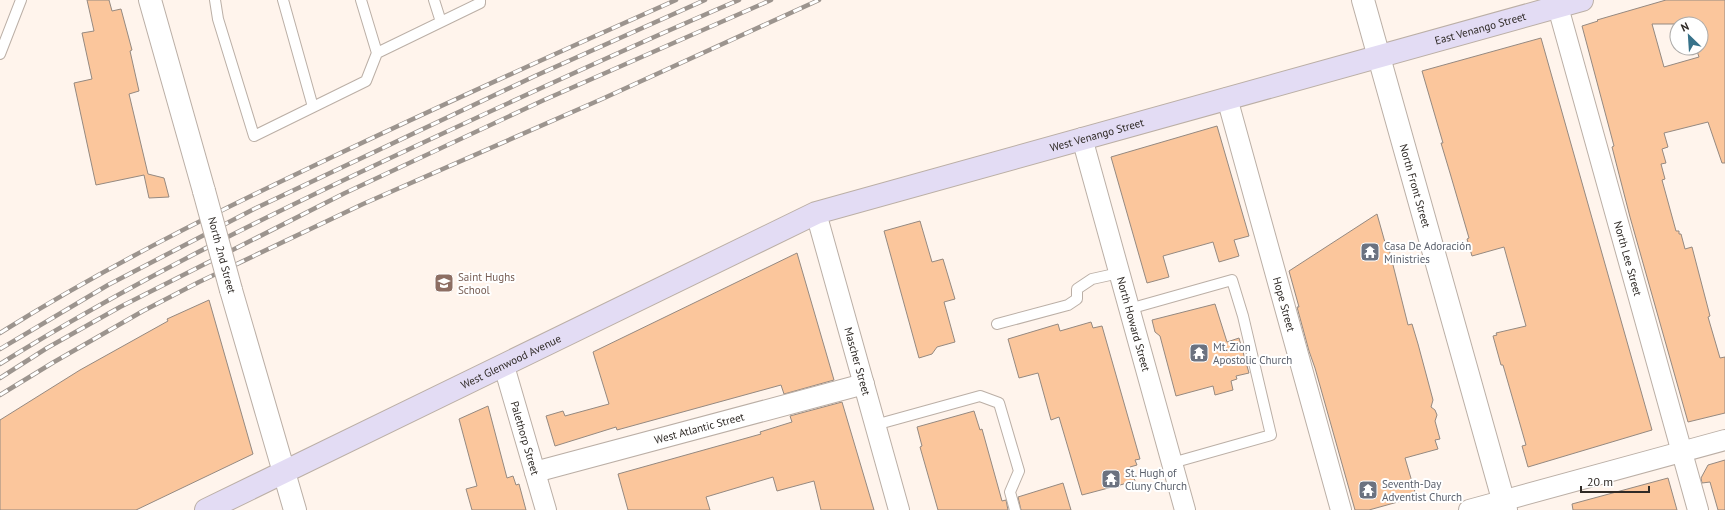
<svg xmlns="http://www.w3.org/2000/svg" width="1725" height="510" font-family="'PT Sans',sans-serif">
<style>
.building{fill:#fbc69c;stroke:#958980;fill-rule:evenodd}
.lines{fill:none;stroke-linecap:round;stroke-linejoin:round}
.service-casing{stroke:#bbafa6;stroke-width:12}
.minor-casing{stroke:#bbafa6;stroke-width:22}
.tertiary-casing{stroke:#bbafa6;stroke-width:24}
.secondary-casing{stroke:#bbafa6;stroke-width:24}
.service{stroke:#fff;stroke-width:10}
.minor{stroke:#fff;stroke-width:20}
.tertiary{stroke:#fff;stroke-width:22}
.secondary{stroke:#e3dcf4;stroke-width:22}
.rail-casing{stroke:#9c948e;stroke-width:4.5}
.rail{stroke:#fff;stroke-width:3;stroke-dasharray:9;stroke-linecap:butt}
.tertiary-bridge-casing{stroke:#bbafa6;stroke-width:24;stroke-linecap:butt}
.tertiary-bridge{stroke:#fff;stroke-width:22}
.labels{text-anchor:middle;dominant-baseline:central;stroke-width:4;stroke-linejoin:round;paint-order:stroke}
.street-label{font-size:11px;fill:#2f2a26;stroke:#fff}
.worship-label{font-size:11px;fill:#5b616d;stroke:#fff;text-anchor:start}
.education-label{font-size:11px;fill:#785e54;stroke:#fff;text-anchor:start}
</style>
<rect width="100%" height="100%" fill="#fff4ec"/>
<path class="building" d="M 87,0 L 109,0 L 112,11 L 121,9 L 132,50 L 130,51 L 139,91 L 129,94 L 148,174 L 164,178 L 169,197 L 149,198 L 144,175 L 96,185 L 74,83 L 92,79 L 82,33 L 94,31 Z
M 1666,0 L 1725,0 L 1725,163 L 1722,163 L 1708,122 L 1664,133 L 1668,147 L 1662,149 L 1666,163 L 1661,164 L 1665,179 L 1662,180 L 1676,231 L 1679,231 L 1679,234 L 1681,234 L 1685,249 L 1692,247 L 1710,316 L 1708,317 L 1720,358 L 1725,357 L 1725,413 L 1688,422 L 1630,217 L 1612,147 L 1614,146 L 1582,26 L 1598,21 L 1597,20 ZM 1652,24 L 1701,24 L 1701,48 L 1696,48 L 1699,57 L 1664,67 Z
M 1541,38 L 1652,430 L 1528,467 L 1522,446 L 1526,445 L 1503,365 L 1501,365 L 1493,336 L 1497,335 L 1496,333 L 1526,326 L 1504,247 L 1472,256 L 1467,239 L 1469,238 L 1450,173 L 1441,143 L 1443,143 L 1422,71 Z
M 1217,126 L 1249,236 L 1234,240 L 1239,256 L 1219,262 L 1213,242 L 1163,256 L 1169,277 L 1147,283 L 1111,157 Z
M 1377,214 L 1386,246 L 1388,245 L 1408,325 L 1412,324 L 1418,344 L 1433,400 L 1431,407 L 1435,410 L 1437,415 L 1435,421 L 1440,439 L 1435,440 L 1438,449 L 1405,458 L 1415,492 L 1411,493 L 1412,498 L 1369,510 L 1355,510 L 1315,368 L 1309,351 L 1297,307 L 1299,307 L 1289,271 Z
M 920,221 L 932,262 L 943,259 L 955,299 L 944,302 L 955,342 L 937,347 L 932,354 L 919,358 L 884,231 Z
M 797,253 L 834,380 L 784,394 L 781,385 L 617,430 L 616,427 L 555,446 L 546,416 L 563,411 L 565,416 L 609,404 L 593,352 Z
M 209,300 L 253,454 L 136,510 L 0,510 L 0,420 L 80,370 L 168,321 L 167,319 Z
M 1215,304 L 1227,342 L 1239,338 L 1249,373 L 1236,376 L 1237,379 L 1231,381 L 1233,390 L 1215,395 L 1213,386 L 1176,396 L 1160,336 L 1155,332 L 1152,320 Z
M 1091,322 L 1093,328 L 1102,326 L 1140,459 L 1135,460 L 1137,465 L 1130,467 L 1135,481 L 1082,495 L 1059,417 L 1051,420 L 1038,373 L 1019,378 L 1008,339 L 1058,324 L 1060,331 Z
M 842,402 L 874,510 L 821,510 L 814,481 L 777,491 L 773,477 L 706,497 L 710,510 L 628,510 L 618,474 L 761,434 L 760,432 L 792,422 L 790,416 Z
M 488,406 L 507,478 L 513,476 L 516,485 L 519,484 L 526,510 L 472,510 L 466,489 L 477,486 L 459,419 Z
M 974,411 L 980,430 L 982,429 L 1002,501 L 1006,500 L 1008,510 L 938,510 L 920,447 L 922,446 L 917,427 Z
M 1725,460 L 1725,510 L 1718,510 L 1710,482 L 1702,483 L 1701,478 L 1708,465 Z
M 1668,478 L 1677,510 L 1573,510 L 1572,504 Z
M 1063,483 L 1071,510 L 1021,510 L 1018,497 Z"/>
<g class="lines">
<g class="service-casing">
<path id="service" d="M 215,0 L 218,19 L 254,136 L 366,81 L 377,53 L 480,3 L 480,0
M 283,0 L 313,107
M 361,0 L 377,53
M 434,0 L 441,22
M 0,54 L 21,0
M 1129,309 L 1232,280 L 1243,316 L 1271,435 L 1172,463
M 997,324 L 1068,305 L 1077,299 L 1077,289 L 1092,279 L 1119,273
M 875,425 L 980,396 L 999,403 L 1019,471 L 1010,492 L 1015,510"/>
</g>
<g class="minor-casing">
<g id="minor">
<path id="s1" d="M 1558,7 L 1698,510"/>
<path id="s2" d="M 1227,98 L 1341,510"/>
<path id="s3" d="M 1082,138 L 1185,510"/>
<path id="s4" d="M 816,213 L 899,510"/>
<path id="s5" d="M 504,366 L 546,510"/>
<path id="s6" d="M 535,472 L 864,384"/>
<path d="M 1469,510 L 1725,440"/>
</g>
</g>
<g class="tertiary-casing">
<g id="tertiary">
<path d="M 150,0 L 204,191"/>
<path id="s7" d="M 1363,0 L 1506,510"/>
<path d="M 231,290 L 295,510"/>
</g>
</g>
<g class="secondary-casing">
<g id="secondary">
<path id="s8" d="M 206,510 L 816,213 L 1582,0"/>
</g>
</g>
<use href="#service" class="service"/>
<use href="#minor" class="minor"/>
<use href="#tertiary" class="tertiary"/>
<use href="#secondary" class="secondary"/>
<g class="rail-casing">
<path id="rail" d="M 0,333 C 105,267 216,212 328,159 C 443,104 559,52 676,0
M 0,349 L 108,285 L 254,209 L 535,76 L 705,0
M 0,364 C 138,278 285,207 433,138 C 534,91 636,44 739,0
M 0,378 L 47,348 L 120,307 L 345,193 L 544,100 L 771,0
M 0,395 L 54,362 L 143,311 L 199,282 L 363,204 L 602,99 L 819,0"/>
</g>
<use href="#rail" class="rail"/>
<g class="tertiary-bridge-casing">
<path id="tertiary-bridge" d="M 204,191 L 231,290"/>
</g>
<use href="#tertiary-bridge" class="tertiary-bridge"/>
</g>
<defs>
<g id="temple-square" transform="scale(1)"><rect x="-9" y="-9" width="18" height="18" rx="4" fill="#6b7280" stroke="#fff"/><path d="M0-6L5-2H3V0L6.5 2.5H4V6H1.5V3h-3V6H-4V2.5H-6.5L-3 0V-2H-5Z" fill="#fff"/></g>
<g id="school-square" transform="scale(1)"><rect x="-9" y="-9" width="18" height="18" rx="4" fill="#8d6e63" stroke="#fff"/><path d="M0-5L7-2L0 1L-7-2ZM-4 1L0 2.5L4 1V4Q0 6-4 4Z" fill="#fff"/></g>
</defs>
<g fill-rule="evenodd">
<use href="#temple-square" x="1370" y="252"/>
<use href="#school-square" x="444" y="283"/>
<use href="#temple-square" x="1199" y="353"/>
<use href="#temple-square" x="1111" y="479"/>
<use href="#temple-square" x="1368" y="490"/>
</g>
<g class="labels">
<g class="street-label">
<text stroke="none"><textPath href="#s8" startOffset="1368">East Venango Street</textPath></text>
<text stroke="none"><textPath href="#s8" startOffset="970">West Venango Street</textPath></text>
<text stroke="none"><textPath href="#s7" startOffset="193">North Front Street</textPath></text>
<text transform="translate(222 255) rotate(75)">North 2nd Street</text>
<text stroke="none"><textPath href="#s1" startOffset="261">North Lee Street</textPath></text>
<text stroke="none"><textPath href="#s2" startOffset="214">Hope Street</textPath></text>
<text stroke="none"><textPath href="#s3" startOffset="193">North Howard Street</textPath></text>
<text stroke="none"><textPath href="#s4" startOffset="154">Mascher Street</textPath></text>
<text stroke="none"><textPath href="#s8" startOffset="339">West Glenwood Avenue</textPath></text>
<text stroke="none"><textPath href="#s6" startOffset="170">West Atlantic Street</textPath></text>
<text stroke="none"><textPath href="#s5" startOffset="75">Palethorp Street</textPath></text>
</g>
<g class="worship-label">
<text x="1384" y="246">Casa De Adoración<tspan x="1384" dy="13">Ministries</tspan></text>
<text x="1213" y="347">Mt. Zion<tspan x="1213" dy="13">Apostolic Church</tspan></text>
<text x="1125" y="473">St. Hugh of<tspan x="1125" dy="13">Cluny Church</tspan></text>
<text x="1382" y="484">Seventh-Day<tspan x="1382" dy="13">Adventist Church</tspan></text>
</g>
<g class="education-label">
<text x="458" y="277">Saint Hughs<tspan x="458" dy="13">School</tspan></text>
</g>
</g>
<g transform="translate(1689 36) rotate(335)"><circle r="19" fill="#ffffff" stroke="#acaaa8"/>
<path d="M0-3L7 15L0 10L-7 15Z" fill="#37728a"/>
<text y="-6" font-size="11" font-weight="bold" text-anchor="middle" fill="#2f2a26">N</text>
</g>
<path d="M1581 486v6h68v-6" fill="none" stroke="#2f2a26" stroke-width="2"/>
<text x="1587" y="486" font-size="12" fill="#2f2a26" stroke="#ffffff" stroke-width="3" paint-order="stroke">20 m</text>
</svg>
